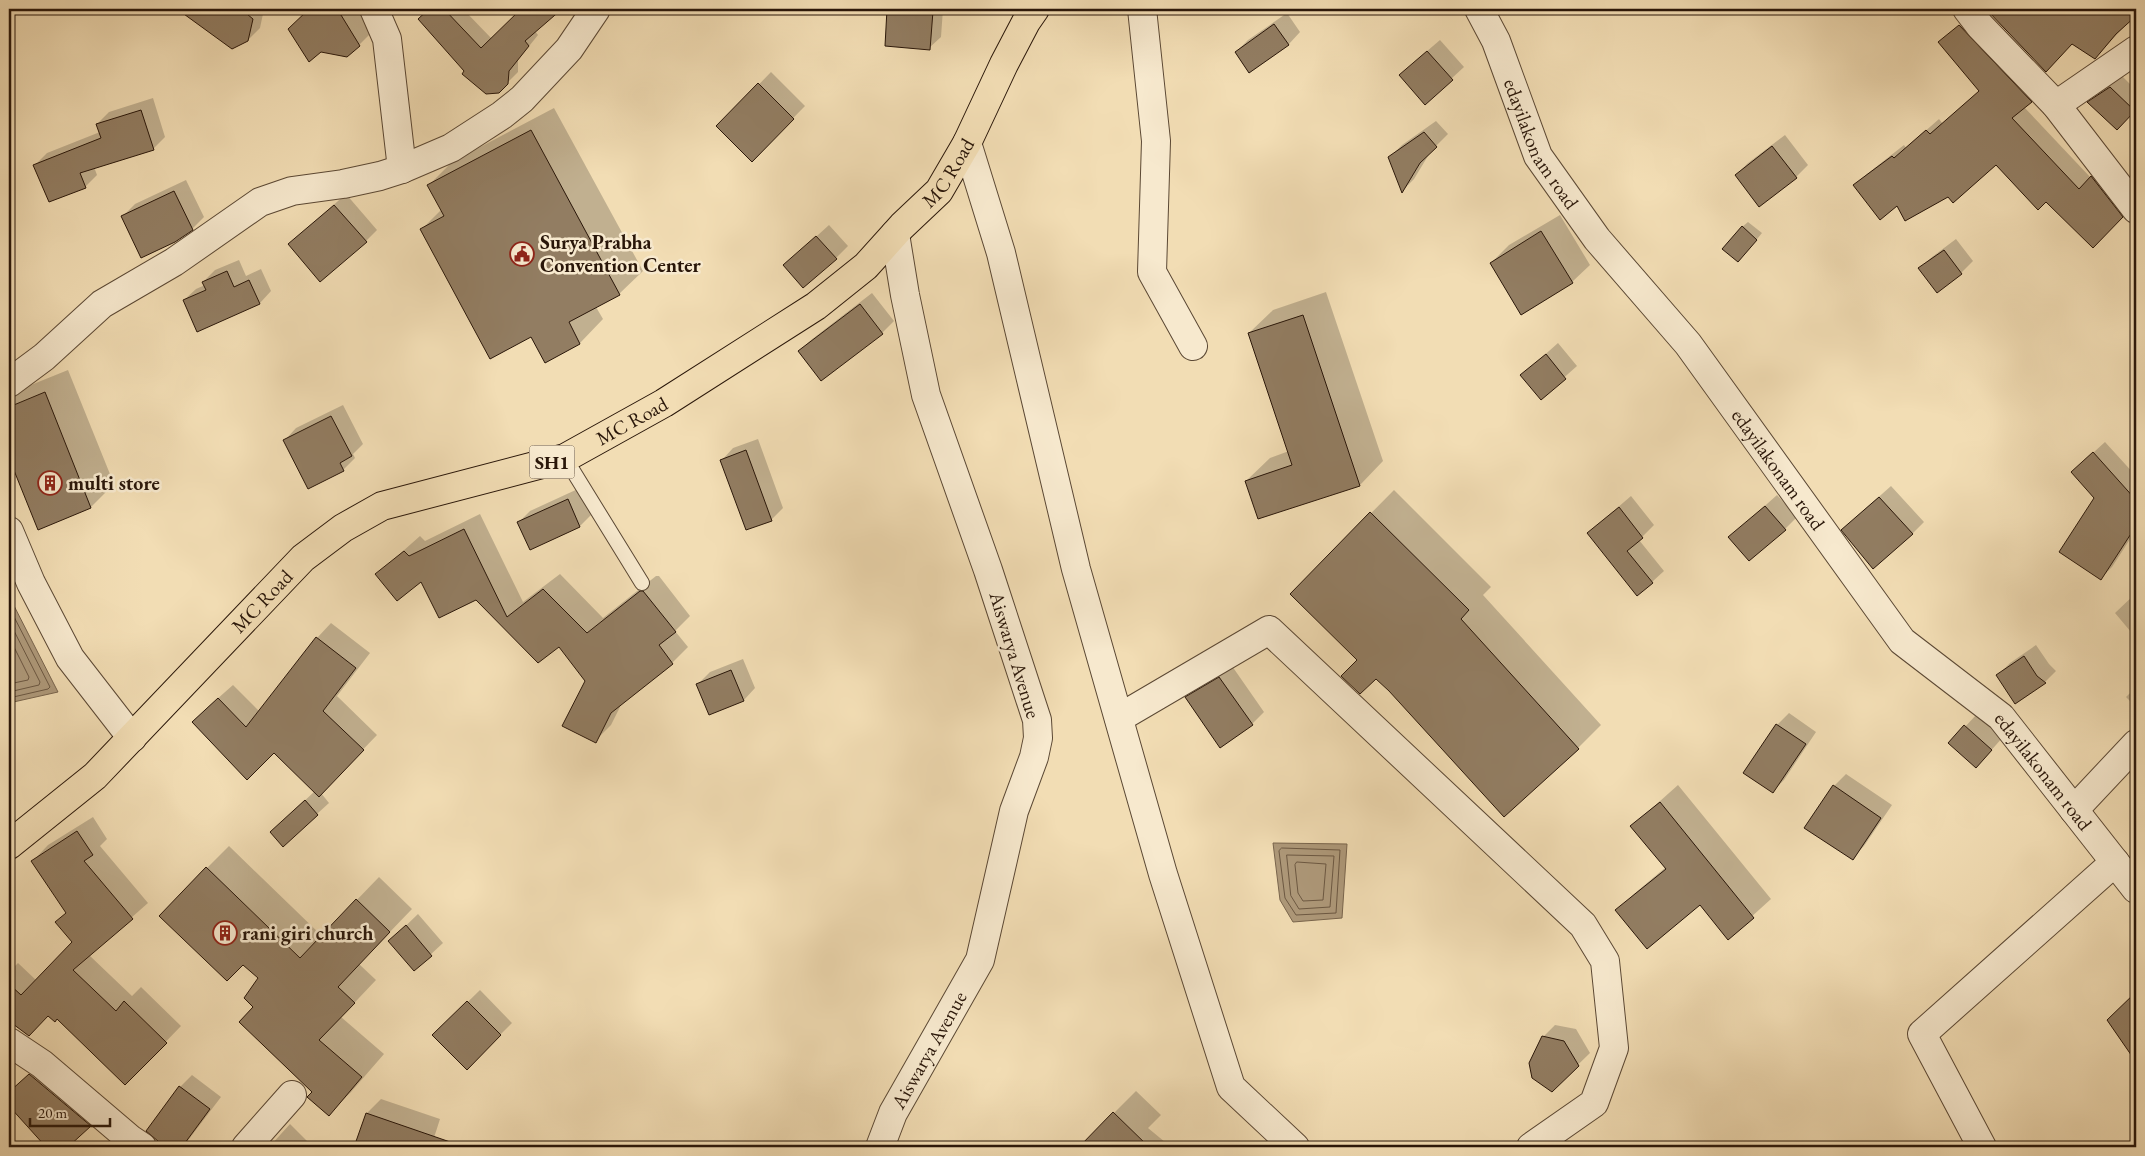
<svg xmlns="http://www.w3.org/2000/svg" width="2145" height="1156" font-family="'EB Garamond',serif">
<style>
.water{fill:#ae997a;stroke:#79654d}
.shadow{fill:#0003}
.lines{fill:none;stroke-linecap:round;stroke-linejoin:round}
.shore{stroke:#6c5842;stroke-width:1}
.building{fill:#927d62;stroke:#291609}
.service-casing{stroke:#5b4834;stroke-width:16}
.minor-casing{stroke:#5b4834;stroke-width:30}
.tertiary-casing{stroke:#5b4834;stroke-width:30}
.primary-casing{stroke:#291609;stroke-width:30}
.service{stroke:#f7e9ce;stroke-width:14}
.minor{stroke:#f7e9ce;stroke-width:28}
.tertiary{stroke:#f7e9ce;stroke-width:28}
.primary{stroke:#f2ddb4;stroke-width:28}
.labels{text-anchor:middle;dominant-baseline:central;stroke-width:5;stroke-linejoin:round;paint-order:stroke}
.shield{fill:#f7e9ce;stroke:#675544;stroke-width:1}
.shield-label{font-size:19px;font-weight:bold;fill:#291609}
.street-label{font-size:20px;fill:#291609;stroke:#f7e9ce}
.poi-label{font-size:20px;font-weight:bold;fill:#291609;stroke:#f7e9ce;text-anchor:start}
</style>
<rect width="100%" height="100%" fill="#f2ddb4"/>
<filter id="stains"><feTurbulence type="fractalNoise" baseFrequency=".004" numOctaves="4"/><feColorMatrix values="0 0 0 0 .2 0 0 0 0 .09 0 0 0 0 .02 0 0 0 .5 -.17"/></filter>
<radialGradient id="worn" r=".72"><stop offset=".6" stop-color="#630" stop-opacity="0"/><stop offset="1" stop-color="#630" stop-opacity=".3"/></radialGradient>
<path class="water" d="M 9,596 L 58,692 L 9,703 Z
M 1273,843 L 1347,844 L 1342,918 L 1293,922 L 1280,900 Z"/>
<path class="shadow" d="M 193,9 L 264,9 L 260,28 L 248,40 L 190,17 Z
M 310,9 L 357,9 L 371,33 L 359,45 L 289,29 Z
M 430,9 L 463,9 L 492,39 L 518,14 L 516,11 L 518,9 L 560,9 L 535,31 L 538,35 L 518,60 L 518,72 L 499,91 L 466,71 L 420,19 Z
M 889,9 L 943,9 L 941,37 L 929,48 L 886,45 Z
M 1988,9 L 2058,9 L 2069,20 L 2085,9 L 2136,9 L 2136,14 L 2095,58 L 2072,43 L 1993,15 Z
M 1287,13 L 1300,32 L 1289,44 L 1249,71 L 1236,52 L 1248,40 Z
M 1972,14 L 2043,90 L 2024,107 L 2091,178 L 2103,166 L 2133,205 L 2105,235 L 2046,200 L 1996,164 L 1948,196 L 1897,205 L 1855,186 L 1867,174 L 1904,145 L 1906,148 L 1939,119 L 1943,124 L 1980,91 L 1940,42 Z
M 1440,40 L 1464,67 L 1425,103 L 1412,64 Z
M 771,72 L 805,106 L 752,160 L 718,126 Z
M 2122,76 L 2136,90 L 2136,109 L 2117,128 L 2089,102 L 2101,91 Z
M 153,98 L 165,137 L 153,149 L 94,167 L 97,175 L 85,187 L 35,165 L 47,153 L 100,132 L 97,124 L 109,112 Z
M 554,108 L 643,271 L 619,294 L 596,307 L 603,319 L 580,343 L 545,361 L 532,336 L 422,229 L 442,209 L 429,185 L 452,162 Z
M 1436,121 L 1448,134 L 1431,151 L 1414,179 L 1402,191 L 1390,157 L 1402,145 Z
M 1785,135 L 1808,165 L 1796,177 L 1759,205 L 1736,175 L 1748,163 Z
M 186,180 L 204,217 L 192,229 L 123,216 L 135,204 Z
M 346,194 L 377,230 L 366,241 L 289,244 Z
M 1560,215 L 1590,265 L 1572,282 L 1491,263 L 1509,245 Z
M 1748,222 L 1762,233 L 1744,255 L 1742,227 Z
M 829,225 L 848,246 L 836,258 L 797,254 Z
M 1956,239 L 1973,261 L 1961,273 L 1937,291 L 1920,268 L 1932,257 Z
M 239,260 L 246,276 L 261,269 L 271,291 L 260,303 L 184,300 L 196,289 L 205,285 L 203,282 L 215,270 Z
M 9,289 L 12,296 L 9,299 Z
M 1326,292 L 1383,461 L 1360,485 L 1246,481 L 1270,458 L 1289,451 L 1249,333 L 1273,310 Z
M 872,293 L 894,321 L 882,333 L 799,351 L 811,340 Z
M 1558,343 L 1577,366 L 1541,398 L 1522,375 Z
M 68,370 L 114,484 L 91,507 L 38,528 L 9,455 L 9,398 L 16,391 Z
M 343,405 L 363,444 L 353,454 L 355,458 L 343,470 L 285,440 L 296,428 Z
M 758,439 L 783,508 L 771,520 L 722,460 L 733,448 Z
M 2105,442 L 2136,476 L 2136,530 L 2112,567 L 2101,578 L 2096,498 L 2084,461 Z
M 1891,486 L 1924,522 L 1912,534 L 1855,518 Z
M 580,488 L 592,514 L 580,526 L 530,549 L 518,523 L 530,511 Z
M 1394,490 L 1491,587 L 1483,595 L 1601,725 L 1578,748 L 1390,690 L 1291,594 Z
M 1777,495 L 1797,517 L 1785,529 L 1730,537 Z
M 1631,496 L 1654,525 L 1639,540 L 1664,571 L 1652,582 L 1588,533 Z
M 480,514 L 523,602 L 560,574 L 603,618 L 656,576 L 659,576 L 690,616 L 675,631 L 688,647 L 672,663 L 623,701 L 611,725 L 595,741 L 586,681 L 559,645 L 539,661 L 476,598 L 421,580 L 377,574 L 420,536 L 425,541 Z
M 2136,593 L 2136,638 L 2115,613 Z
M 331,623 L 370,653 L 337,696 L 377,735 L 321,793 L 329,803 L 283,845 L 271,832 L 315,791 L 274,751 L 208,707 L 233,685 L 259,711 L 317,638 Z
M 2036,645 L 2049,664 L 2056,671 L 2045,682 L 1998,675 L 2010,663 Z
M 743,659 L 755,688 L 744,700 L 698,684 L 710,672 Z
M 1232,666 L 1264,712 L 1252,724 L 1187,698 L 1198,686 Z
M 2136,687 L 2136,707 L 2126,697 Z
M 1789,713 L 1816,732 L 1784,780 L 1773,791 L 1777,725 Z
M 1977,714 L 2003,737 L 1988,754 L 1950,743 Z
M 1846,774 L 1892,805 L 1864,846 L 1852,858 L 1834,786 Z
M 1678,785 L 1771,899 L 1728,938 L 1700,904 L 1617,911 L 1635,893 L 1666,867 L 1632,826 Z
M 93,817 L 107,839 L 100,846 L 148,903 L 89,955 L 132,996 L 141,987 L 181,1026 L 125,1084 L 57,1018 L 48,1015 L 18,1028 L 9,1019 L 9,972 L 18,963 L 37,981 L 74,942 L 57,922 L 67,912 L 33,861 L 48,845 Z
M 229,846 L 322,936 L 379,877 L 412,909 L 359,964 L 376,980 L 341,1017 L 384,1054 L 351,1092 L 329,1114 L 255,1007 L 260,978 L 207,868 Z
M 418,914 L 443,943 L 415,969 L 390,941 Z
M 480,990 L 512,1023 L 467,1068 L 434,1035 Z
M 2136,993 L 2136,1055 L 2134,1057 L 2108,1020 Z
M 1555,1025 L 1576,1029 L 1590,1053 L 1552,1090 L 1543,1037 Z
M 47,1057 L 108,1108 L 66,1147 L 48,1147 L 9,1104 L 9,1093 Z
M 192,1075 L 221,1097 L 183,1147 L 168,1147 L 148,1131 L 180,1087 Z
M 1136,1091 L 1161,1115 L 1148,1128 L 1171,1147 L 1094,1147 L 1087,1140 Z
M 381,1099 L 440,1119 L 431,1147 L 355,1147 L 367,1113 Z
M 290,1124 L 313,1147 L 265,1147 L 271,1145 Z"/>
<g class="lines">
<path class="shore" d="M 9,607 L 50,687 L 48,689 L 9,698
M 9,621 L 40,682 L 39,685 L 9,692
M 9,637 L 29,677 L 28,680 L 9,684
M 1282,848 L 1340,850 L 1336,913 L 1296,915 L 1285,898 L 1279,851 Z
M 1287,855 L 1334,856 L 1330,907 L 1299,909 L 1291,896 Z
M 1297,862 L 1326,864 L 1323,900 L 1303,901 L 1298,893 L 1295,865 Z"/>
</g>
<path class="building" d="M 177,9 L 241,9 L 253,19 L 248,41 L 232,49 Z
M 309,9 L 334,9 L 341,15 L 360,46 L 347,57 L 321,52 L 309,62 L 288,29 Z
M 429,9 L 444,9 L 481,48 L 521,9 L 562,9 L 525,41 L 529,46 L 509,71 L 508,84 L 499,93 L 486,94 L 462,74 L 464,71 L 418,19 Z
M 887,9 L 933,11 L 930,50 L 885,46 Z
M 1986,9 L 2136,9 L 2136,16 L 2116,34 L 2095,59 L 2072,44 L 2046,72 Z
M 1274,24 L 1289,45 L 1249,73 L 1235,52 Z
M 1959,25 L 2032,102 L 2012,118 L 2079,189 L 2091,176 L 2123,217 L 2093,248 L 2046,202 L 2038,210 L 1996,165 L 1953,203 L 1948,197 L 1905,221 L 1897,206 L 1880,220 L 1853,185 L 1892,156 L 1894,158 L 1926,130 L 1930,134 L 1979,91 L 1938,42 Z
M 1427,51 L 1453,80 L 1425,105 L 1399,75 Z
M 758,83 L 794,119 L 752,162 L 716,126 Z
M 2110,87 L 2135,111 L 2117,130 L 2087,102 Z
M 141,110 L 154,150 L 80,173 L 86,188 L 49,202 L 33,165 L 101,138 L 96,124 Z
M 531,130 L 620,295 L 569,322 L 580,344 L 545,363 L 531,337 L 490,359 L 420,229 L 444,216 L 427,185 Z
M 1424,132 L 1437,147 L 1420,163 L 1402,193 L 1388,157 Z
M 1772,146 L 1797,178 L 1759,207 L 1735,175 Z
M 174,191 L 193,230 L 175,242 L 141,258 L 121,216 Z
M 334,205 L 367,242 L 320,282 L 288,244 Z
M 1742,226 L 1757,240 L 1738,262 L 1722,249 Z
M 1541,231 L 1573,283 L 1521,315 L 1490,263 Z
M 816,236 L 837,259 L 803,288 L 783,265 Z
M 1944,250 L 1962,274 L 1937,293 L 1918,268 Z
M 227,271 L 234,287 L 249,280 L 260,304 L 197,332 L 183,300 L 206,290 L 202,282 Z
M 860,304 L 883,334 L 821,381 L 798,351 Z
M 1303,315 L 1360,486 L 1258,519 L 1245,481 L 1292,465 L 1248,333 Z
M 1546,354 L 1566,379 L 1541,400 L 1520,375 Z
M 45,392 L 91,508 L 38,530 L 9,458 L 9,407 Z
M 331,416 L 352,456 L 340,463 L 344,471 L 308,489 L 283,440 Z
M 746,450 L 772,521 L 746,530 L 720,460 Z
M 2093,452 L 2136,500 L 2136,526 L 2101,580 L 2059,552 L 2094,498 L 2071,472 Z
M 1879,497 L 1913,534 L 1873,569 L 1841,530 Z
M 568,499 L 580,527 L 530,550 L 517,522 Z
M 1765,506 L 1786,530 L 1749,561 L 1728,537 Z
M 1619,507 L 1643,538 L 1627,551 L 1653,583 L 1637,596 L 1587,533 Z
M 1370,512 L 1469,610 L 1461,619 L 1579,749 L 1504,817 L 1389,691 L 1376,679 L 1360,694 L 1341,676 L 1357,660 L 1290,594 Z
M 464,529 L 507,617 L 543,589 L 587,633 L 640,591 L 643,591 L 676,632 L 659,645 L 673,664 L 611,713 L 596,743 L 562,726 L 585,681 L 559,647 L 538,663 L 476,600 L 439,618 L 421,582 L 397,601 L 375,574 L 404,551 L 409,556 Z
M 316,637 L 356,668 L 323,711 L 364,750 L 319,797 L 274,753 L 247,780 L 192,722 L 218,698 L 246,727 Z
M 2024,656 L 2037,676 L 2046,683 L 2015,704 L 1996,675 Z
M 731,670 L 744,701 L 709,715 L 696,684 Z
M 1219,677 L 1253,725 L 1220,748 L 1185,697 Z
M 1776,724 L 1806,744 L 1773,793 L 1743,773 Z
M 1964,725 L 1992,750 L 1976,768 L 1948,743 Z
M 1833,785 L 1881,818 L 1853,860 L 1804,828 Z
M 305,800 L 318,815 L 283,847 L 270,832 Z
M 1660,802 L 1754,918 L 1728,940 L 1700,905 L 1647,949 L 1615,910 L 1666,869 L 1630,826 Z
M 77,831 L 93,855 L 84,861 L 133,919 L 73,970 L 116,1011 L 124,1001 L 167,1043 L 125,1085 L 57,1019 L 55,1022 L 48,1016 L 29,1036 L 9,1021 L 9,984 L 21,995 L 72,942 L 55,922 L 66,913 L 31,861 Z
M 206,867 L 300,958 L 356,899 L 390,932 L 338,987 L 355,1003 L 319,1040 L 362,1077 L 329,1116 L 307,1097 L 312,1092 L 239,1022 L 253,1007 L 244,998 L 258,978 L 243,965 L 227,981 L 159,916 Z
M 406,925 L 432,956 L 414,971 L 388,941 Z
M 2136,992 L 2136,1062 L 2107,1020 Z
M 467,1001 L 501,1035 L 467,1070 L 432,1035 Z
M 1542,1036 L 1564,1041 L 1579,1066 L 1552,1092 L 1532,1078 L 1529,1063 Z
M 29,1074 L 91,1126 L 68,1147 L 46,1147 L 9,1106 L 9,1092 Z
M 179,1086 L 210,1109 L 182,1147 L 165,1147 L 146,1131 Z
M 1113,1112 L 1149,1147 L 1079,1147 Z
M 366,1113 L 456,1144 L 456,1147 L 354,1147 Z"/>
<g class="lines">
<g class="service-casing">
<path id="service" d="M 565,458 L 642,583"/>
</g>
<g class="minor-casing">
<g id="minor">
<path d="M 374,9 L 387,39 L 402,169"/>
<path d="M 1142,9 L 1156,141 L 1152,272 L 1193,346"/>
<path id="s1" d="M 1479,9 L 1496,41 L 1538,156 L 1597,239 L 1688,344 L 1902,641 L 2001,717 L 2136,889"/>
<path d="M 1967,9 L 1980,26 L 2056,105 L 2136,209"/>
<path d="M 2056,105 L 2136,50"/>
<path d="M 967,143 L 1001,253 L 1076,569 L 1163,874 L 1231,1087 L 1295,1147"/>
<path d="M 1119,718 L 1269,630 L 1583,925 L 1605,961 L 1614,1048 L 1594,1103 L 1531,1147"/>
<path d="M 2074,810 L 2136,744"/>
<path d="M 9,1042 L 42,1064 L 130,1139 L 142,1147"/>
<path d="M 246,1147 L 292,1095"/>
<path id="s2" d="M 880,1147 L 893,1113 L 980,960 L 1014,811 L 1034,757 L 1038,738 L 1037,720 L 988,570 L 926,395 L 905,295 L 895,234"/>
<path d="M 1982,1147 L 1922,1034 L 2115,862"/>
</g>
</g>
<g class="tertiary-casing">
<path id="tertiary" d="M 9,383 L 44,357 L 102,304 L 174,262 L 260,202 L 292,191 L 343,184 L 380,176 L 402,169 L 451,148 L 502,115 L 522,99 L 569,49 L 596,9
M 9,531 L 31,583 L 70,658 L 132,738"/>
</g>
<g class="primary-casing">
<g id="primary">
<path id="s3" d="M 9,845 L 95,776 L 303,558 L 343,528 L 382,506 L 565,458 L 664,403 L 816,306 L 866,266 L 902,226 L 939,191 L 967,143 L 1004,64 L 1026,22 L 1035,9"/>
</g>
</g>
<use href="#service" class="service"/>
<use href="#minor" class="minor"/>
<use href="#tertiary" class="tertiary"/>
<use href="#primary" class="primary"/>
</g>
<defs>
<g id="civic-ring" transform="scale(1.25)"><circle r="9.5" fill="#f7e9ce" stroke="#8f2418" stroke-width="1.5"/><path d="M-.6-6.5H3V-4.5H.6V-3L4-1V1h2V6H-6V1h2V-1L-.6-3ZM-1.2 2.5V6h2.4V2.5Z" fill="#8f2418"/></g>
<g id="building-ring" transform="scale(1.25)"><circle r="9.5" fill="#f7e9ce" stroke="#8f2418" stroke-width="1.5"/><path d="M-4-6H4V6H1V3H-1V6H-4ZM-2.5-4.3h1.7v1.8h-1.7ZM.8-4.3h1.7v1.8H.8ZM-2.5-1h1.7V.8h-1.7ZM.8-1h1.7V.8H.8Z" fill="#8f2418"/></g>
</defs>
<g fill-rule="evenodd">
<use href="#civic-ring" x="522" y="254"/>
<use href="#building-ring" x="50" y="483"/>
<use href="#building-ring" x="225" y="933"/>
</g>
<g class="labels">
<rect class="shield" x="529.5" y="445.5" width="45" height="33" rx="4"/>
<g class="shield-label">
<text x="552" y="462">SH1</text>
</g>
<g class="street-label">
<text stroke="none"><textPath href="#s1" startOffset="149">edayilakonam road</textPath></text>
<text stroke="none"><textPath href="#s3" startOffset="1178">MC Road</textPath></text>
<text stroke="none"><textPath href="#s3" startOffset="772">MC Road</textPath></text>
<text stroke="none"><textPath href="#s1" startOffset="554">edayilakonam road</textPath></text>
<text stroke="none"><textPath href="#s3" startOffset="352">MC Road</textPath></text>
<text transform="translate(1015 655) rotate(73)">Aiswarya Avenue</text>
<text stroke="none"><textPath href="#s1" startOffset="959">edayilakonam road</textPath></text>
<text stroke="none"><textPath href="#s2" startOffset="109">Aiswarya Avenue</textPath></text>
</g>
<g class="poi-label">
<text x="540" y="242">Surya Prabha<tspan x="540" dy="23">Convention Center</tspan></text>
<text x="68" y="483">multi store</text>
<text x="242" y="933">rani giri church</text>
</g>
</g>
<rect width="2145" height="1156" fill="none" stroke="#f2ddb4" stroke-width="30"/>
<rect x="10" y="10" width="2125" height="1136" fill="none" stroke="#291609" stroke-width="2.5"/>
<rect x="15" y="15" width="2115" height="1126" fill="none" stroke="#291609"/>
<path d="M30 1118v8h80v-8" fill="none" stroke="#291609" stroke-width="2.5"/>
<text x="38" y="1118" font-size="15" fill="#291609" stroke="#f7e9ce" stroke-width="4" paint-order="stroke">20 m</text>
<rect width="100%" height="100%" filter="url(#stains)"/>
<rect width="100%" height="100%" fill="url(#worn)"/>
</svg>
